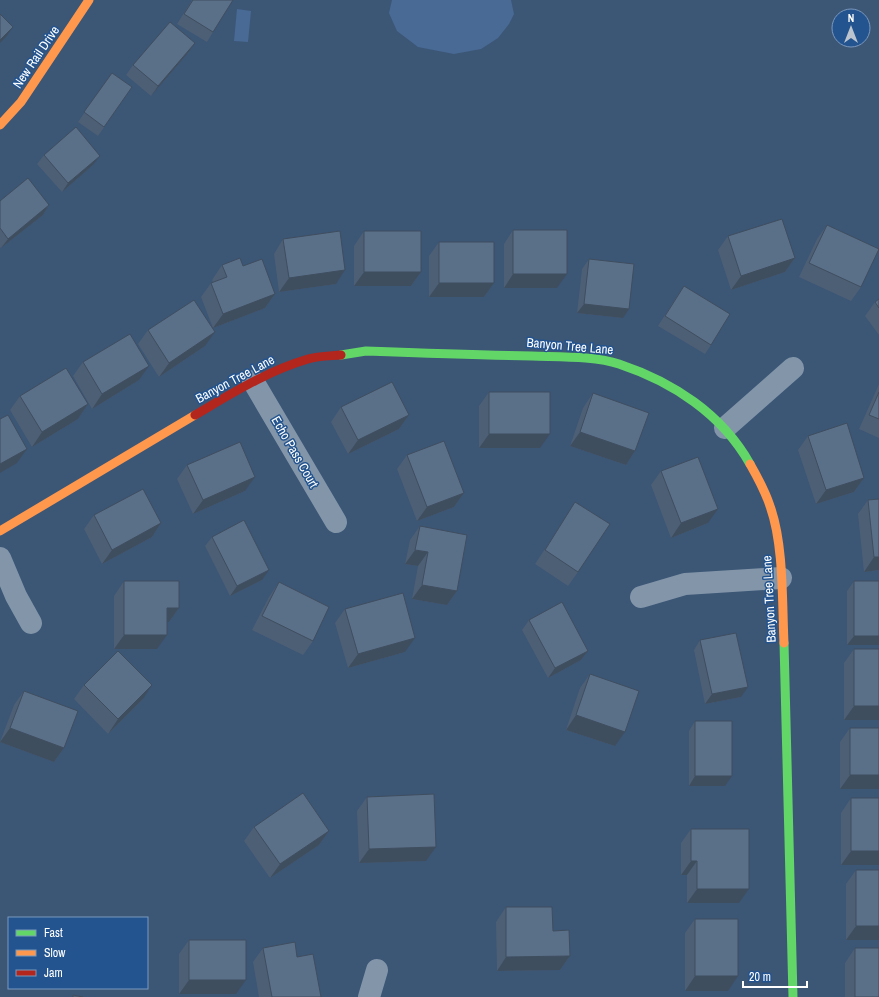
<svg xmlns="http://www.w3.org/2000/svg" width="879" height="997" font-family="'Archivo Narrow',sans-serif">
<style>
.water{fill:#496a94}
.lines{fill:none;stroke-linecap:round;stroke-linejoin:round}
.street{stroke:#8396a9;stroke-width:22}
.fast{stroke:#63d668;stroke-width:9}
.slow{stroke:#ff974d;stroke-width:9}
.jam{stroke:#b3261e;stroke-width:9}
.wall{fill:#4d5f75}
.shaded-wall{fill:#3f4e5f}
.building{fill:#5a6f88;stroke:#3f4e5f}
.labels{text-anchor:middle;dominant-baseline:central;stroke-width:3;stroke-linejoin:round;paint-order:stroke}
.street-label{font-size:13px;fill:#fff;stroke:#23548f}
</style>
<rect width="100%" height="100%" fill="#3c5676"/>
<path class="water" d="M 392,0 L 511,0 L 514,14 L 509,24 L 498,38 L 481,49 L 454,54 L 418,47 L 397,31 L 389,13 Z
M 237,9 L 251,11 L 248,42 L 234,41 Z"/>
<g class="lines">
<path class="street" d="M 253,381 L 336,522
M 725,428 L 793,368
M 0,558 L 16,596 L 31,623
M 641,597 L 685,584 L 781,578
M 369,997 L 377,970"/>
<path class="fast" d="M 341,355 L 366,351 C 421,353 477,355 532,356 C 558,357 596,356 619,364 C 673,382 722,414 750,464
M 784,643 L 793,997"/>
<path class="slow" d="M 0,125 L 21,102 L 89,0
M 750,464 C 758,478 765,491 770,506 C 784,545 782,601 784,643
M 0,531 L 195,415"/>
<path class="jam" d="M 195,415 C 231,394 267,371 308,359 C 318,356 330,356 341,355"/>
</g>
<path class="wall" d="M 192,0 L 233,0 L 213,32 L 207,42 L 177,24 Z
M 195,43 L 188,53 L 151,96 L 126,75 L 133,65 Z
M 112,73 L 132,87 L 98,136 L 78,122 Z
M 44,155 L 93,165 L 62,192 L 37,164 Z
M 0,201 L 49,205 L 43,215 L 1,248 L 0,247 Z
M 827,225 L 861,287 L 851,301 L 799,277 L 817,239 Z
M 513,230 L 557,288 L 504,288 L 504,244 Z
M 364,231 L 421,272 L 411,286 L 354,286 L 354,246 Z
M 728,236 L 795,258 L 785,272 L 731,290 L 718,250 Z
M 283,239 L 336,284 L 279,292 L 274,254 Z
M 439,242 L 494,283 L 484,297 L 429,297 L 429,256 Z
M 589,259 L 623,318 L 577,313 L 582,269 Z
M 222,265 L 243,266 L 275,294 L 265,308 L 213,328 L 201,297 L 211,283 L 213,282 L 212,280 Z
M 684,286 L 711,345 L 705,354 L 658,326 L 677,296 Z
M 879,299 L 879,335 L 865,316 L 875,302 Z
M 148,330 L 205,346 L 159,377 L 138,344 Z
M 83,362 L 139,380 L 92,409 L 73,376 Z
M 879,384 L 879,438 L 859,429 Z
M 489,392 L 540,448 L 479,448 L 479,406 Z
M 593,393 L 635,451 L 626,465 L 570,446 L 583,408 Z
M 20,396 L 88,404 L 78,419 L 32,447 L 10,410 Z
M 341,407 L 409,415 L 399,429 L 348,454 L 331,422 Z
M 808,436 L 864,478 L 854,492 L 816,504 L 798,450 Z
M 407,455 L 464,493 L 454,507 L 417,521 L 397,469 Z
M 187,465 L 245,491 L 193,514 L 177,479 Z
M 661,471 L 708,523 L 671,538 L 651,485 Z
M 879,499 L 879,570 L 864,572 L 858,514 L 868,500 Z
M 575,502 L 578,572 L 568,586 L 535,564 L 566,517 Z
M 94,515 L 161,523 L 152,537 L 102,564 L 84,529 Z
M 420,526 L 457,591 L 447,605 L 412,599 L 418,566 L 405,564 L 410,540 Z
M 212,537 L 262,580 L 230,596 L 205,546 Z
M 124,581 L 179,608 L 169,622 L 167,622 L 157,649 L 114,649 L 114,596 Z
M 854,581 L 879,645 L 847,645 L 847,591 Z
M 279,582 L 313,641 L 303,655 L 252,630 L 269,597 Z
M 345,609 L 405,652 L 348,668 L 335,623 Z
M 529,620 L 588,651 L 581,660 L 548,678 L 522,630 Z
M 700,640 L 741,697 L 705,704 L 694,650 Z
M 854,649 L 879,720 L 844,720 L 844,663 Z
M 590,674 L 615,746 L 566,730 L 580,688 Z
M 84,685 L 143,699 L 108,734 L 74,699 Z
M 24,691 L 64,748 L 54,762 L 0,742 L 14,705 Z
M 695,721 L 725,786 L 689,786 L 689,731 Z
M 850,728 L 879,789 L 840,789 L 840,742 Z
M 367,797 L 426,861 L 359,863 L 357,811 Z
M 851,798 L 879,865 L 841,865 L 841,813 Z
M 254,827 L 329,831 L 319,845 L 270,878 L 244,841 Z
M 691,829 L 739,903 L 687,903 L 687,875 L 681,875 L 681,843 Z
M 856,870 L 879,940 L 846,940 L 846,884 Z
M 506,907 L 553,931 L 570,956 L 560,970 L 497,971 L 496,922 Z
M 695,919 L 728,991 L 685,991 L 685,933 Z
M 189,940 L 236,994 L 179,994 L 179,954 Z
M 263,948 L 297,957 L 321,997 L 259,997 L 253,962 Z
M 855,948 L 879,997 L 845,997 L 845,963 Z"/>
<path class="shaded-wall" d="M 13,27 L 6,37 L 0,43 L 0,40 Z
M 195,43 L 188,53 L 151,96 L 158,86 Z
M 100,156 L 93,165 L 62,192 L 68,183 Z
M 49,205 L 43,215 L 1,248 L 8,239 Z
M 795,258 L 785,272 L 731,290 L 741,276 Z
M 345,270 L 336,284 L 279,292 L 289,278 Z
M 364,272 L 421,272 L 411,286 L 354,286 Z
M 513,274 L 567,274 L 557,288 L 504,288 Z
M 439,283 L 494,283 L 484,297 L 429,297 Z
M 275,294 L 265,308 L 213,328 L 223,314 Z
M 584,304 L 629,309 L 623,318 L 577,313 Z
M 215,332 L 205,346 L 159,377 L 169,363 Z
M 149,366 L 139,380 L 92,409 L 102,394 Z
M 88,404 L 78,419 L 32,447 L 42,432 Z
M 409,415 L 399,429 L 348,454 L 358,440 Z
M 580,432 L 635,451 L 626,465 L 570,446 Z
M 489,434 L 550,434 L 540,448 L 479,448 Z
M 27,449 L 17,463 L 0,473 L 0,464 Z
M 255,477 L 245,491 L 193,514 L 203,500 Z
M 864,478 L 854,492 L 816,504 L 826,490 Z
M 464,493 L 454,507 L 417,521 L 427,507 Z
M 718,509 L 708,523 L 671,538 L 681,523 Z
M 161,523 L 152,537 L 102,564 L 112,550 Z
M 415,550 L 428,552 L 418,566 L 405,564 Z
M 874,557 L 879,557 L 879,570 L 864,572 Z
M 269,570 L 262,580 L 230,596 L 237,586 Z
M 422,585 L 457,591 L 447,605 L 412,599 Z
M 167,608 L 179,608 L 169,622 L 157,622 Z
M 124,635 L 167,635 L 157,649 L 114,649 Z
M 854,636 L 879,636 L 879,645 L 847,645 Z
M 415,638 L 405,652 L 348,668 L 358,654 Z
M 588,651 L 581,660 L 548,678 L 555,668 Z
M 152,685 L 143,699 L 108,734 L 118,719 Z
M 748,687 L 741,697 L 705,704 L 712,694 Z
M 854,706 L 879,706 L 879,720 L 844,720 Z
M 576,715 L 625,732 L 615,746 L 566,730 Z
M 10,728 L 64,748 L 54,762 L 0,742 Z
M 850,775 L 879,775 L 879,789 L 840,789 Z
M 695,776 L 732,776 L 725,786 L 689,786 Z
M 329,831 L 319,845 L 270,878 L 280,864 Z
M 436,847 L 426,861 L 359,863 L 369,849 Z
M 851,851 L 879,851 L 879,865 L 841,865 Z
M 691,861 L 697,861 L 687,875 L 681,875 Z
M 697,889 L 749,889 L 739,903 L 687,903 Z
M 856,926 L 879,926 L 879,940 L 846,940 Z
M 570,956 L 560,970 L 497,971 L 506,957 Z
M 695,976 L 738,976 L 728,991 L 685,991 Z
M 189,980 L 246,980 L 236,994 L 179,994 Z"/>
<path class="building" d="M 193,0 L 233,0 L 213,32 L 184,14 Z
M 0,14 L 13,27 L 0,40 Z
M 170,22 L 195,43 L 158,86 L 133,65 Z
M 112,73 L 132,87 L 104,127 L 84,112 Z
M 76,127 L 100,156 L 68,183 L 44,155 Z
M 28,178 L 49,205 L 8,239 L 0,228 L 0,201 Z
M 782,219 L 795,258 L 741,276 L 728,236 Z
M 827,225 L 879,249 L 861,287 L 809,263 Z
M 513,230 L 567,230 L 567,274 L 513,274 Z
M 340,231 L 345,270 L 289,278 L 283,239 Z
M 364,231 L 421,231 L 421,272 L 364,272 Z
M 439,242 L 494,242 L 494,283 L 439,283 Z
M 240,258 L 243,266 L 262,259 L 275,294 L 223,314 L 211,283 L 227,277 L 222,265 Z
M 589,259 L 634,264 L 629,309 L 584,304 Z
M 684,286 L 730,314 L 711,345 L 665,316 Z
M 879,299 L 879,308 L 875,302 Z
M 194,300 L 215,332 L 169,363 L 148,330 Z
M 130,334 L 149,366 L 102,394 L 83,362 Z
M 66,368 L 88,404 L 42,432 L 20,396 Z
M 392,382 L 409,415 L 358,440 L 341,407 Z
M 489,392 L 550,392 L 550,434 L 489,434 Z
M 879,392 L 879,419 L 869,415 Z
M 593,393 L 649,413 L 635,451 L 580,432 Z
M 8,415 L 27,449 L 0,464 L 0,419 Z
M 847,423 L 864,478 L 826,490 L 808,436 Z
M 444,441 L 464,493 L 427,507 L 407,455 Z
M 240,442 L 255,477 L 203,500 L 187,465 Z
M 698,457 L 718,509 L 681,523 L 661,471 Z
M 143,489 L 161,523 L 112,550 L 94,515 Z
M 879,499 L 879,557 L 874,557 L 868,500 Z
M 575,502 L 610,524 L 578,572 L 545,550 Z
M 244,520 L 269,570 L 237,586 L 212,537 Z
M 420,526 L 467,535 L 457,591 L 422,585 L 428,552 L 415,550 Z
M 124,581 L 179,581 L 179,608 L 167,608 L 167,635 L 124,635 Z
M 854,581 L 879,581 L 879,636 L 854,636 Z
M 279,582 L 329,607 L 313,641 L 262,616 Z
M 403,593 L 415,638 L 358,654 L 345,609 Z
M 562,602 L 588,651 L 555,668 L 529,620 Z
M 736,633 L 748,687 L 712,694 L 700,640 Z
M 854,649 L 879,649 L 879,706 L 854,706 Z
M 118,651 L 152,685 L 118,719 L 84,685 Z
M 590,674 L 639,691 L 625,732 L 576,715 Z
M 24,691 L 78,711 L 64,748 L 10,728 Z
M 695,721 L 732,721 L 732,776 L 695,776 Z
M 850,728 L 879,728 L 879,775 L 850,775 Z
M 303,793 L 329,831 L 280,864 L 254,827 Z
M 434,794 L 436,847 L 369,849 L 367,797 Z
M 851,798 L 879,798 L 879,851 L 851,851 Z
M 691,829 L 749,829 L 749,889 L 697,889 L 697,861 L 691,861 Z
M 856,870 L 879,870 L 879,926 L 856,926 Z
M 506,907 L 552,907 L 553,931 L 569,930 L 570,956 L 506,957 Z
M 695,919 L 738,919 L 738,976 L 695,976 Z
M 189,940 L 246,940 L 246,980 L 189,980 Z
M 295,942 L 297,957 L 313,954 L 321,997 L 272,997 L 263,948 Z
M 855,948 L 879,948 L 879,997 L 855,997 Z
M 73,995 L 83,997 L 73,997 Z"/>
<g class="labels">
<g class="street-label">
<text transform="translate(36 57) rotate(-56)">New Rail Drive</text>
<text transform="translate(570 346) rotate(5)">Banyon Tree Lane</text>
<text transform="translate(235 379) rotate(-28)">Banyon Tree Lane</text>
<text transform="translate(295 452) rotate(60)">Echo Pass Court</text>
<text transform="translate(769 599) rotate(-93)">Banyon Tree Lane</text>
</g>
</g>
<rect x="8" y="917" width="140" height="72" fill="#23548f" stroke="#7b98bc"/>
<rect x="16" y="930" width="20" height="6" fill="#63d668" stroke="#7b98bc"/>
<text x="44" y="937" font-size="12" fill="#ffffff">Fast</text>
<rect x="16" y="950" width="20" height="6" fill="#ff974d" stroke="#7b98bc"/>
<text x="44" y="957" font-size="12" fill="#ffffff">Slow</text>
<rect x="16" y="970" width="20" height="6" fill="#b3261e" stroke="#7b98bc"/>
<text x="44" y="977" font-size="12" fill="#ffffff">Jam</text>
<g transform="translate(851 28)"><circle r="19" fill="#23548f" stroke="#7b98bc"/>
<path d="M0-3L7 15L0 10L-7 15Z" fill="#bbc4cf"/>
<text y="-6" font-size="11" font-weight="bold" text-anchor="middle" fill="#ffffff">N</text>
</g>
<path d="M743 981v6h64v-6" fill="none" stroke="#ffffff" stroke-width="2"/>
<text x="749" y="981" font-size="12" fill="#ffffff" stroke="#23548f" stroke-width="3" paint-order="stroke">20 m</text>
</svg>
